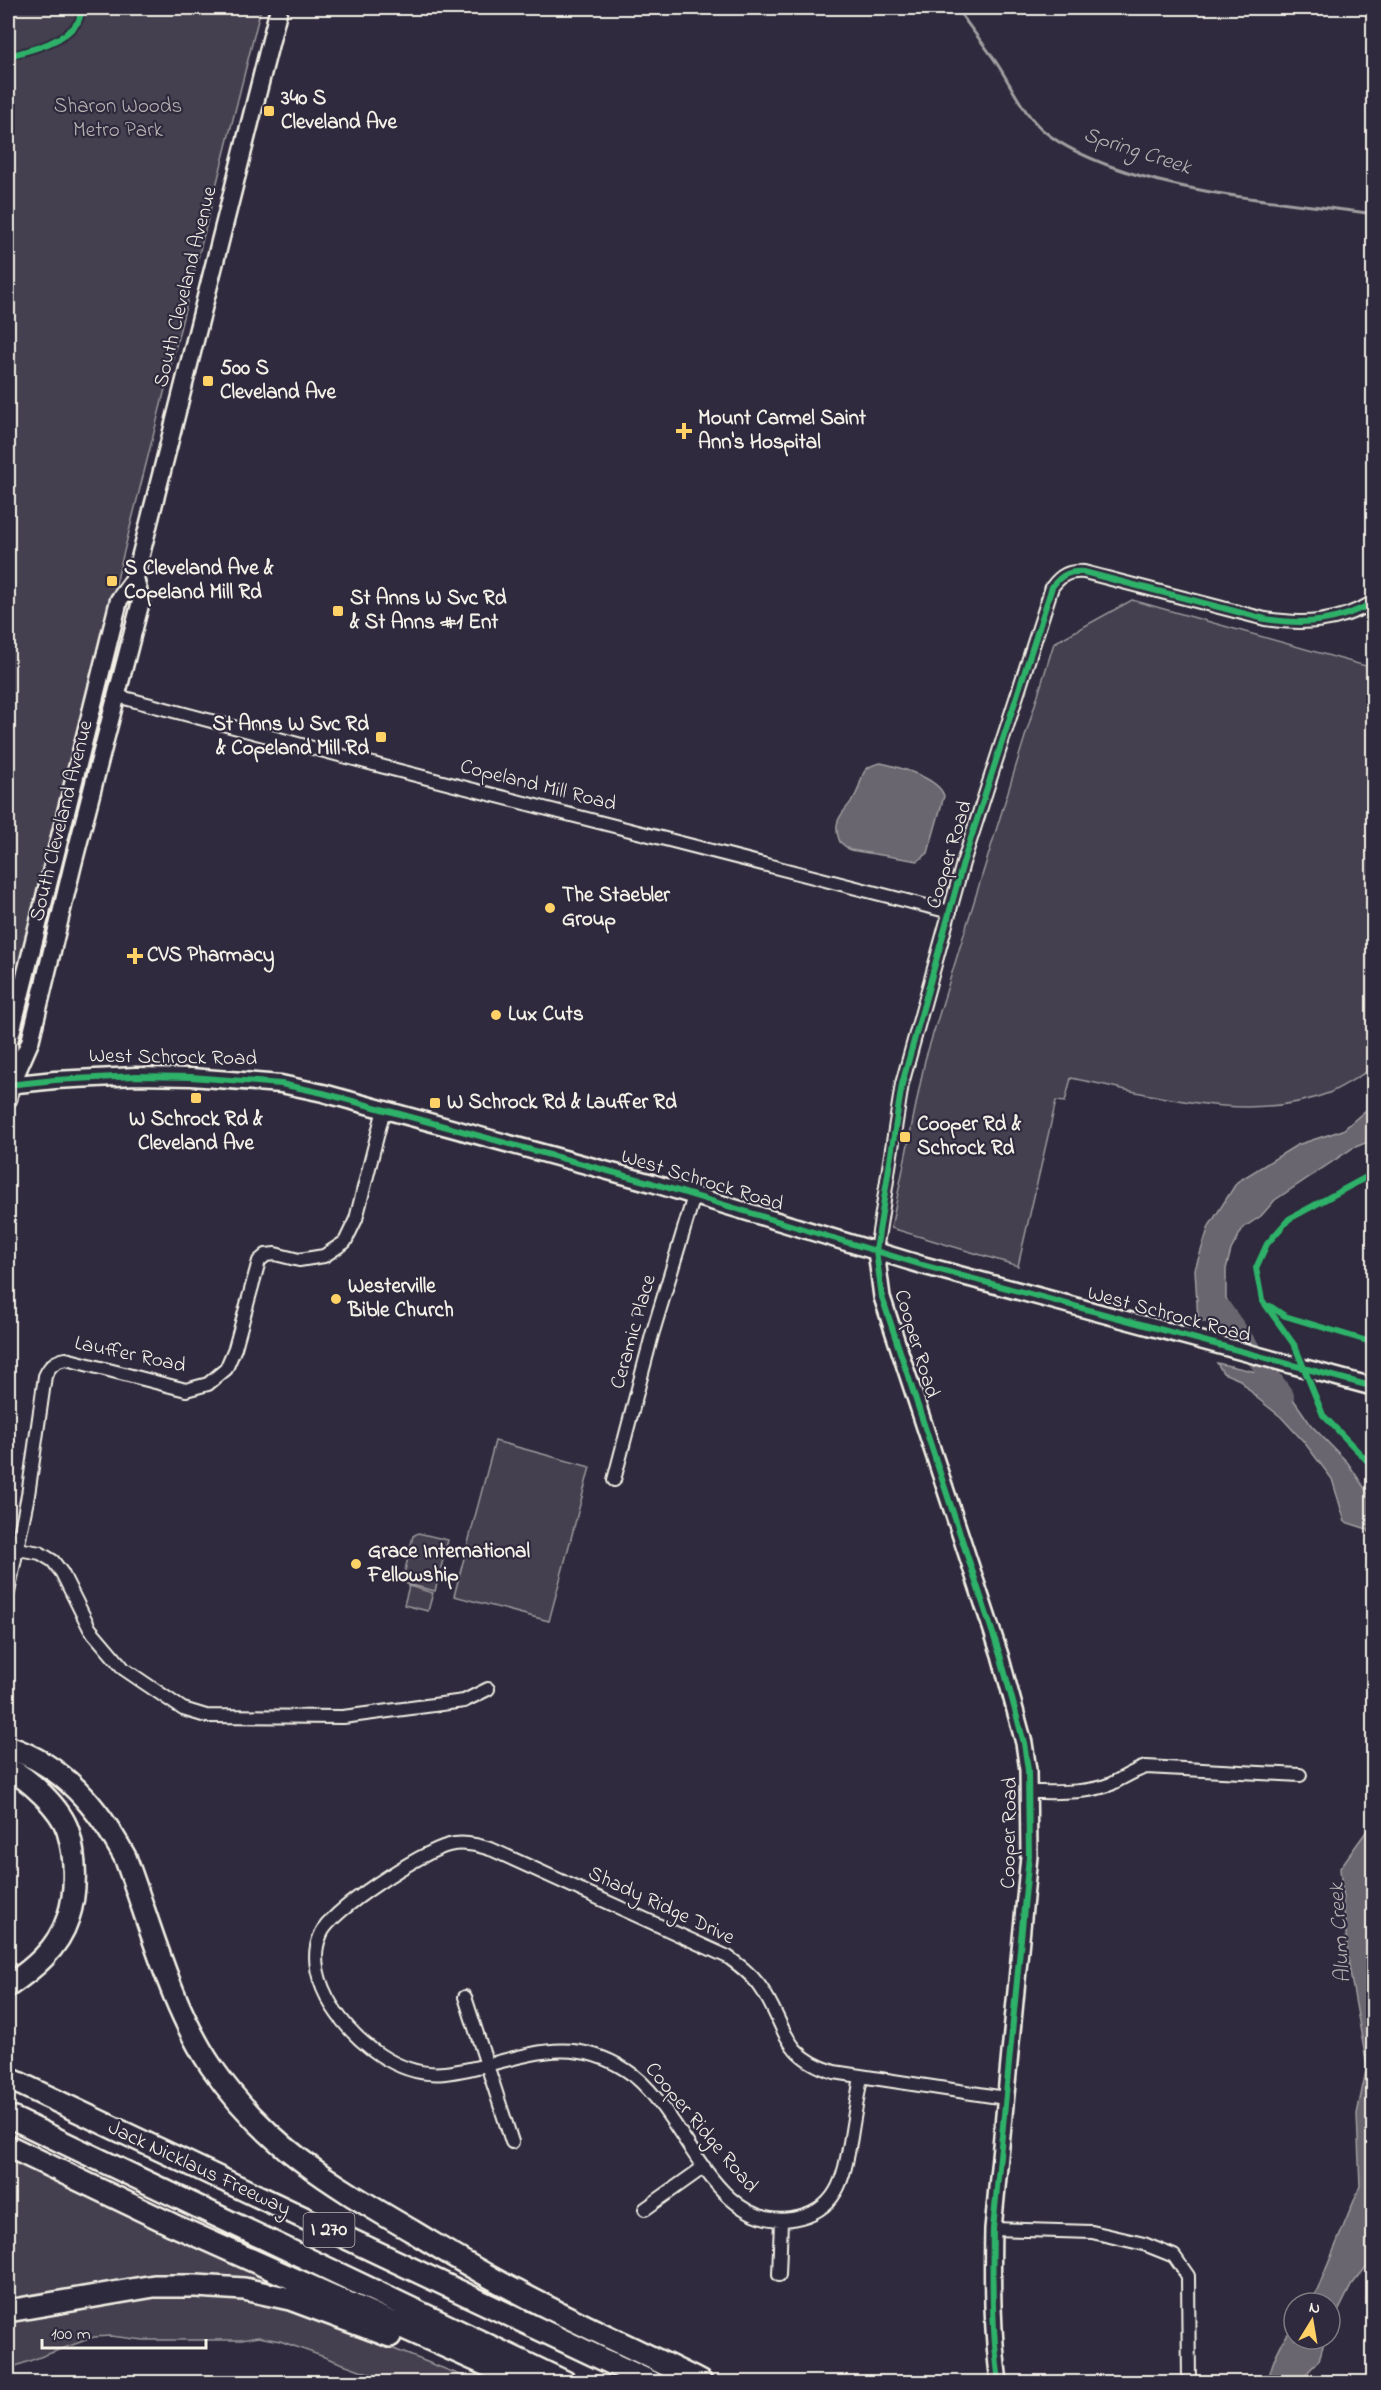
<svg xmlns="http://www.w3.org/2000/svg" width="1381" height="2390" font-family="'Indie Flower',sans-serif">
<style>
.green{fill:#454050;stroke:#9c989c;stroke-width:1.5}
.water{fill:#6a6670;stroke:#a19ea0;stroke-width:1.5}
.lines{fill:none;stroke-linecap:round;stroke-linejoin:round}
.stream{stroke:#a19ea0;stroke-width:3}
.river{stroke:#6a6670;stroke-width:20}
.minor-casing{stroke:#f4f1e8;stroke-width:16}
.tertiary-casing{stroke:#f4f1e8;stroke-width:20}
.secondary-casing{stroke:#f4f1e8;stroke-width:21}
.motorway-casing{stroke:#f4f1e8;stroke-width:26}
.minor{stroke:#2f2a3d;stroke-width:12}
.tertiary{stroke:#2f2a3d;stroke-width:15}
.secondary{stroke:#2f2a3d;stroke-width:16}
.motorway{stroke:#2f2a3d;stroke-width:21}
.cycleway-casing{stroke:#2f2a3d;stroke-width:10}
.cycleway{stroke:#2db169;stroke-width:6}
.poi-dot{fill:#ffd166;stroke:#2f2a3d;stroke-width:2}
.labels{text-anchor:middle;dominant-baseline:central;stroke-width:4.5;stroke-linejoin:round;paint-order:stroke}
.shield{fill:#2f2a3d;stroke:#b9b5b5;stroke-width:1.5}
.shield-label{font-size:20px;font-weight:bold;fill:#f4f1e8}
.poi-label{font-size:21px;font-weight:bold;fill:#f4f1e8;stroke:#2f2a3d;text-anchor:start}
.park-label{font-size:21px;fill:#b7b3b3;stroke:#2f2a3d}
.street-label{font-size:21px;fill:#f4f1e8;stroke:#2f2a3d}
.water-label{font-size:22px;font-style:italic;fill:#b6b2b2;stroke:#2f2a3d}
</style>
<rect width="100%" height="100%" fill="#2f2a3d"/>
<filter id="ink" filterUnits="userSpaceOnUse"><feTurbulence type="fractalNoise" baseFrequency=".0167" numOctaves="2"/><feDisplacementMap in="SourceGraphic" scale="12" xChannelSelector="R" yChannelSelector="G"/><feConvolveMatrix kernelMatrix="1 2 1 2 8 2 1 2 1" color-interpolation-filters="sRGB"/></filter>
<g filter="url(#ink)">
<path class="green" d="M 8,8 L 261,8 L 18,972 L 8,972 Z
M 1132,600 L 1373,668 L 1373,1068 C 1359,1076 1344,1086 1329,1093 C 1246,1125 1154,1094 1071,1078 L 1065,1102 L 1056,1101 L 1018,1266 L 891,1228 L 925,1060 L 1054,643 Z
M 495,1441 L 590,1467 L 549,1621 L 454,1596 Z
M 418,1533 L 448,1540 L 435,1591 L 407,1584 L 403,1579 L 413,1536 Z
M 409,1586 L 433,1593 L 428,1611 L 404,1605 Z
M 8,2157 L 320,2302 L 254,2289 L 8,2307 Z
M 195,2295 L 262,2302 L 302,2313 L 478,2382 L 393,2382 L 280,2341 L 258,2337 L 242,2340 L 144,2340 L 110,2336 L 94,2337 L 8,2369 L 8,2320 L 145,2297 Z"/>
<path class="water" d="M 881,763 C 899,767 939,778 944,796 L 928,853 L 918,861 L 850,850 L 840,842 C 830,817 846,813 856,794 C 864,779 858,767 881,763 Z
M 1373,1104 L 1373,1140 L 1353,1148 L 1275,1200 L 1261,1216 L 1243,1228 L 1231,1250 L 1226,1269 L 1226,1298 L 1242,1331 L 1198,1320 L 1195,1269 L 1209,1226 L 1237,1182 L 1297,1145 L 1343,1130 Z
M 1217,1363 L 1278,1377 L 1311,1425 L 1348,1463 L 1373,1501 L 1373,1538 L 1367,1529 L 1345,1522 L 1332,1479 L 1304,1442 L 1281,1417 L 1257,1398 L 1240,1380 L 1223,1373 Z
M 1373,1822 L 1373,1867 L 1368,1875 L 1374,1921 L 1373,2233 L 1367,2266 L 1351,2286 L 1330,2328 L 1330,2303 L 1312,2303 L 1360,2186 L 1357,2114 L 1367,2066 L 1349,1966 L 1340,1868 Z
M 1294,2326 L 1294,2339 L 1325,2339 L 1319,2360 L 1299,2382 L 1268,2382 C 1271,2363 1281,2341 1294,2326 Z"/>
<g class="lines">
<path class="stream" d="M 957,8 C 968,26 982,41 994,59 C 1012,85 1023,116 1049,135 C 1067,149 1089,158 1110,166 C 1195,197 1285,201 1374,214"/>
<path class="river" d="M 1221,1308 L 1284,1396"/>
<g class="minor-casing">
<path id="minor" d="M 117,696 L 392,769 L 950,912
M 876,1251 L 902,1084 L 963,863 L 1052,587 C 1061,575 1068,571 1084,572 L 1265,619 C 1305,625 1337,623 1374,602
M 614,1480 L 652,1335 L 694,1196
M 18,1549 L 40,1553 L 53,1561 L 62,1573 L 90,1629 L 124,1669 L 183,1709 L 206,1716 L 343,1717 L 464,1701 L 488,1689
M 8,1593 L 28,1495 L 45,1376 C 50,1365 55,1361 66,1359 L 186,1390 L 208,1384 L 226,1369 L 235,1348 L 259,1261 L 266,1255 L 275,1254 L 299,1260 L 324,1256 L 345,1242 L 356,1219 L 384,1109
M 1030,1792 C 1056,1792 1086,1794 1111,1784 C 1123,1778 1133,1771 1146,1767 L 1300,1775
M 465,1997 L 512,2142
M 861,2076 C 858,2096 854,2117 851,2137 C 844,2176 839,2212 792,2219 C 710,2231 685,2107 626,2070 C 561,2028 511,2066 445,2073 C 399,2078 355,2042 332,2006 C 319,1985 310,1957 321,1934 C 331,1910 423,1851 449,1845 C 464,1841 479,1845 493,1850 L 728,1957 C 739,1965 750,1973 759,1985 C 787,2023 779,2055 834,2072 L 1005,2098
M 645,2209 L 704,2167
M 993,2229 L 1092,2232 L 1144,2244 L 1174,2256 L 1188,2276 L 1189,2382
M 779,2275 L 781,2221"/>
</g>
<g class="tertiary-casing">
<path id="tertiary" d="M 876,1251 L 882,1297 L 1000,1655 L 1024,1743 L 1028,1770 L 1029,1856 L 993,2229 C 992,2281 992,2331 999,2382"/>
</g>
<g class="secondary-casing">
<path id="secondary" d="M 8,1085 L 55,1080 L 136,1076 L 191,1077 L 281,1084 L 323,1093 L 652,1183 L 922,1265 L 1374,1387
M 11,1085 L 9,1041 L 119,600 L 135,578 L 279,8
M 8,1099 L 11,1085 L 30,1042 L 73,864 L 141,601 L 135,578"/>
</g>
<g class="motorway-casing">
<path id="motorway" d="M 8,1747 C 63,1765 98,1807 125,1857 C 150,1923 171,2007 211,2066 C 266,2146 330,2183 412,2231 C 447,2252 482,2274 518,2292 C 578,2324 640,2351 701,2382
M 8,1769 C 29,1778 61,1809 68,1831 C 76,1857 77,1892 68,1918 C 58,1949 33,1969 8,1986
M 8,2078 L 651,2382
M 8,2116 L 565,2382
M 8,2146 L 173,2225 L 525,2382
M 8,2311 L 154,2286 L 196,2286 L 244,2289 L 290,2299 L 390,2336"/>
</g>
<use href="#minor" class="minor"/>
<use href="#tertiary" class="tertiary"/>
<use href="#secondary" class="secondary"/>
<use href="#motorway" class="motorway"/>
<g class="cycleway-casing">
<path id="cycleway" d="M 8,56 C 31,50 63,43 78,22 C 80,18 81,12 83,8
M 8,1085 L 55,1080 L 136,1076 L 191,1077 L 281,1084 L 323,1093 L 652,1183 L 922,1265 L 1374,1387
M 1374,1173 L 1289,1219 L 1267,1244 L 1256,1268 L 1262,1300 L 1295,1346 L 1323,1415 L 1374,1468
M 1270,1306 L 1285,1316 L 1374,1343
M 999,2382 C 992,2331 992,2281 993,2229 L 1029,1856 L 1028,1770 L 1024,1743 L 1000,1655 L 882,1297 L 876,1251 L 902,1084 L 963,863 L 1052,587 C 1061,575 1068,571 1084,572 L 1265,619 C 1305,625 1337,623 1374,602"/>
</g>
<use href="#cycleway" class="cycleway"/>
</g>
</g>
<g class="poi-dot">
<rect x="263" y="105" width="12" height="12" rx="3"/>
<rect x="202" y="375" width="12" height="12" rx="3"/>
<path d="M681 422h6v6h6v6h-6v6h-6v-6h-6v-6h6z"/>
<rect x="106" y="575" width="12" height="12" rx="3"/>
<rect x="332" y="605" width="12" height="12" rx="3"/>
<rect x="375" y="731" width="12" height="12" rx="3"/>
<circle cx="550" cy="908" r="6"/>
<path d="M132 947h6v6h6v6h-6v6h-6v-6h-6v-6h6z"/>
<circle cx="496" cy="1015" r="6"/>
<rect x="190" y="1092" width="12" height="12" rx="3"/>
<rect x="429" y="1097" width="12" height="12" rx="3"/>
<rect x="899" y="1131" width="12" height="12" rx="3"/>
<circle cx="336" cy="1299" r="6"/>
<circle cx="356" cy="1564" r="6"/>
</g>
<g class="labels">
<rect class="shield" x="303.5" y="2213" width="51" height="34" rx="4.5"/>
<g class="shield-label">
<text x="329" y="2230">I 270</text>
</g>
<g class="poi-label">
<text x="281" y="99">340 S<tspan x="281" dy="24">Cleveland Ave</tspan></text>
<text x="220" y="369">500 S<tspan x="220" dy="24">Cleveland Ave</tspan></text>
<text x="698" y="419">Mount Carmel Saint<tspan x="698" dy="24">Ann's Hospital</tspan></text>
<text x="124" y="569">S Cleveland Ave &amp;<tspan x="124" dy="24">Copeland Mill Rd</tspan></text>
<text x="350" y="599">St Anns W Svc Rd<tspan x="350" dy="24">&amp; St Anns #1 Ent</tspan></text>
<text x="369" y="725" text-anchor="end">St Anns W Svc Rd<tspan x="369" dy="24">&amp; Copeland Mill Rd</tspan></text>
<text x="562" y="896">The Staebler<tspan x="562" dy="24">Group</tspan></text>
<text x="147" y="956">CVS Pharmacy</text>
<text x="508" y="1015">Lux Cuts</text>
<text x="447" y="1103">W Schrock Rd &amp; Lauffer Rd</text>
<text x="196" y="1120" text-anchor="middle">W Schrock Rd &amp;<tspan x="196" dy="24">Cleveland Ave</tspan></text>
<text x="917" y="1125">Cooper Rd &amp;<tspan x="917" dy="24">Schrock Rd</tspan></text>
<text x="348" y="1287">Westerville<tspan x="348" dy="24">Bible Church</tspan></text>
<text x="368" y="1552">Grace International<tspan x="368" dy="24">Fellowship</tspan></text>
</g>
<g class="park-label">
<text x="118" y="107">Sharon Woods<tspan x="118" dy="24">Metro Park</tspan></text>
</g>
<g class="street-label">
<text transform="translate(186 287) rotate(-76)">South Cleveland Avenue</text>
<text transform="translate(538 786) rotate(14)">Copeland Mill Road</text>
<text transform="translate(62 821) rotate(-76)">South Cleveland Avenue</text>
<text transform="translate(950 855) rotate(-73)">Cooper Road</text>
<text transform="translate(173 1058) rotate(1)">West Schrock Road</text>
<text transform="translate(702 1181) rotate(17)">West Schrock Road</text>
<text transform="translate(1169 1315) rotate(15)">West Schrock Road</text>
<text transform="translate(634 1332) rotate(-74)">Ceramic Place</text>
<text transform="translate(916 1344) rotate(73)">Cooper Road</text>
<text transform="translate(130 1355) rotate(12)">Lauffer Road</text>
<text transform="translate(1010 1833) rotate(-89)">Cooper Road</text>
<text transform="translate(661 1906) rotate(25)">Shady Ridge Drive</text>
<text transform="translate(701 2128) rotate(50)">Cooper Ridge Road</text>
<text transform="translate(199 2169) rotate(25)">Jack Nicklaus Freeway</text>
</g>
<g class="water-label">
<text transform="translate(1137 152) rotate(18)">Spring Creek</text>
<text transform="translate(1341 1933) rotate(-94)">Alum Creek</text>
</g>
</g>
<rect width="1381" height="2390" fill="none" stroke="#2f2a3d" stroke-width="30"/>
<rect x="15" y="15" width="1351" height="2360" fill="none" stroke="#f4f1e8" stroke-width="2" filter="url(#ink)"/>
<g transform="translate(1312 2321) rotate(11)"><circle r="28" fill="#2f2a3d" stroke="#7e7a81" stroke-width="1.5"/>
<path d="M0-4.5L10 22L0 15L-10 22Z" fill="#ffd166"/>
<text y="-9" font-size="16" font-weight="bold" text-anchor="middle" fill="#f4f1e8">N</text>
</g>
<path d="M42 2339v9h164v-9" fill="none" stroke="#f4f1e8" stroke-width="3"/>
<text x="51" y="2339" font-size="18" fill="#f4f1e8" stroke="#2f2a3d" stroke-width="4.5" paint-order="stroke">100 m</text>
</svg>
